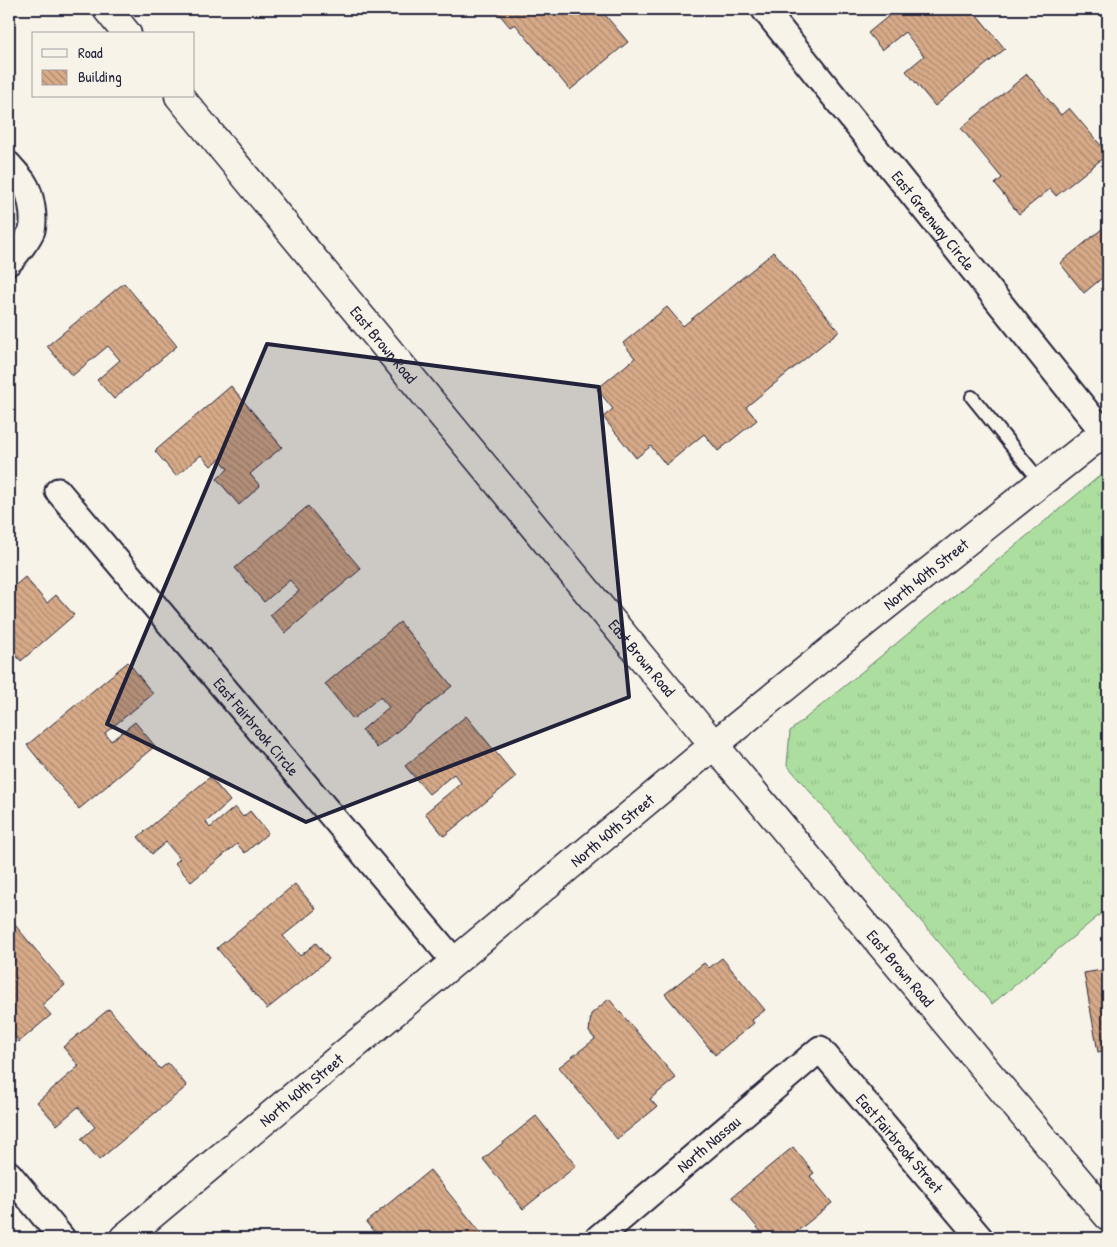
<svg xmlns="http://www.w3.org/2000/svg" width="1117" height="1247" font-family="'Patrick Hand',sans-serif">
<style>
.grass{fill:url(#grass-tufts);stroke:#67806d}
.building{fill:url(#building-back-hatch);stroke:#22223b}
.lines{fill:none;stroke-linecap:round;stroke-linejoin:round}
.lane-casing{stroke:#22223b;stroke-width:16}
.street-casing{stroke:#22223b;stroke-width:29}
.secondary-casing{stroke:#22223b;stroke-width:31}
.lane{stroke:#f7f3e8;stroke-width:12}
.street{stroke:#f7f3e8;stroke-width:25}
.secondary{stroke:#f7f3e8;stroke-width:28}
.marked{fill:#22223b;fill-opacity:0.2;stroke:#22223b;stroke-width:4;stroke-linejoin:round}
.labels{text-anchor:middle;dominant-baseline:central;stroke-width:5;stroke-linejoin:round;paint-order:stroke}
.street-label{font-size:16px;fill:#22223b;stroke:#f7f3e8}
</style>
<defs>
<pattern id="grass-tufts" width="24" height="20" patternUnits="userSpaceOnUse" patternTransform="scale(1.25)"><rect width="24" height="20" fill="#acde9f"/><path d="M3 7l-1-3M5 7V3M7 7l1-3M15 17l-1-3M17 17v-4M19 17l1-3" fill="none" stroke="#94be8a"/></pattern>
<pattern id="building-back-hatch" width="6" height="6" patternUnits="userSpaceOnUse" patternTransform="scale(1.25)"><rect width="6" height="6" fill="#d7aa88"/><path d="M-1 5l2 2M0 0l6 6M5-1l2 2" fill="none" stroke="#ae8a70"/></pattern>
</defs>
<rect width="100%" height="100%" fill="#f7f3e8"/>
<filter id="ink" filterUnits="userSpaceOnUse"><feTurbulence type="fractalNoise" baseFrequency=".02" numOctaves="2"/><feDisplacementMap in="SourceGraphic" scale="10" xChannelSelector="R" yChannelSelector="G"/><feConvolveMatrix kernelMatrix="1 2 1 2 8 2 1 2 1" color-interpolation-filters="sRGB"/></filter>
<g filter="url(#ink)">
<path class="grass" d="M 1108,469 L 1108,908 L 992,1004 L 787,765 L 790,731 Z"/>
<path class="building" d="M 495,9 L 600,9 L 628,42 L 570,90 L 515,24 L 510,27 Z
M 897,9 L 972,9 L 1005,49 L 935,106 L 906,71 L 924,56 L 905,32 L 882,50 L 868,33 Z
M 1027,74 L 1061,115 L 1069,108 L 1108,154 L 1056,196 L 1050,189 L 1019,214 L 995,184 L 1002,178 L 961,128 Z
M 1108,224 L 1108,273 L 1084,293 L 1060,263 Z
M 774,252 L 839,331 L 746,407 L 757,420 L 718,451 L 704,434 L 666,465 L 651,446 L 636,458 L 603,417 L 613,409 L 597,389 L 635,358 L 623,343 L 667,307 L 683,326 Z
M 124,283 L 177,346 L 114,399 L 97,380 L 120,360 L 108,346 L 72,376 L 47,346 Z
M 231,386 L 282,447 L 250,474 L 260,486 L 239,505 L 217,479 L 228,469 L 220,459 L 211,466 L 201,455 L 176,476 L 155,451 Z
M 308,506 L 361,569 L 285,633 L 270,615 L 299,591 L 290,580 L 264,602 L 235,568 Z
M 25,577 L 47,603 L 56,595 L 74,615 L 21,661 L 11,650 L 9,651 L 9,591 Z
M 400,622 L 452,686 L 377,748 L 362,730 L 389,707 L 380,697 L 353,719 L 325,684 Z
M 128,662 L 153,694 L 105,733 L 111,741 L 135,722 L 155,746 L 79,809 L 27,745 Z
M 466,716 L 516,777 L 444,836 L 425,813 L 461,783 L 454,774 L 429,794 L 405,766 Z
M 210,777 L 230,801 L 206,822 L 210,828 L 235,807 L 243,817 L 250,811 L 268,833 L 245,853 L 237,844 L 191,882 L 175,863 L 180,859 L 166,842 L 152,854 L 138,837 Z
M 295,884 L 316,909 L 283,936 L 300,956 L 316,943 L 329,959 L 267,1009 L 217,948 Z
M 15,925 L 65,985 L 42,1005 L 51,1015 L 19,1042 L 9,1029 L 9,1008 L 11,1007 L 9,1005 L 9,930 Z
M 722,958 L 765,1010 L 752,1020 L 754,1023 L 715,1055 L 665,994 L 704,963 L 709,968 Z
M 1108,969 L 1108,1050 L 1098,1052 L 1084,973 Z
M 609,999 L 676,1078 L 650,1099 L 657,1107 L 617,1139 L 559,1067 L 595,1039 L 589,1032 L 591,1014 Z
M 109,1009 L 160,1069 L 168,1063 L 187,1086 L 99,1160 L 81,1139 L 95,1127 L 78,1107 L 57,1125 L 37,1102 L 79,1066 L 63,1047 Z
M 536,1116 L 576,1166 L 523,1209 L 483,1159 Z
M 793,1147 L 814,1173 L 810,1176 L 832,1203 L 789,1238 L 766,1238 L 732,1197 Z
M 430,1170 L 485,1238 L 379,1238 L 366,1222 Z"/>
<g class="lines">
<g class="lane-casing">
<path id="lane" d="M 972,397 L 1041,482"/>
</g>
<g class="street-casing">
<g id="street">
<path id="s1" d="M 764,9 L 1104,433"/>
<path d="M 9,165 C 14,171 20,177 24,183 C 31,193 35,218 32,230 C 29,238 16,255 9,262"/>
<path id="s2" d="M 58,491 L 454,961"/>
<path d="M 9,1174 L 62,1238"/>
<path id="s3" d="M 598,1238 L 820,1049 L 980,1238"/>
</g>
</g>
<g class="secondary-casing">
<g id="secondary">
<path d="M 107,9 L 127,34"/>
<path id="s4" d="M 179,96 L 714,745 L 1108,1216"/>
<path id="s5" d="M 124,1238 L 714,745 L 864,623 L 1108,429"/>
</g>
</g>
<use href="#lane" class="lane"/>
<use href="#street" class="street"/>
<use href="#secondary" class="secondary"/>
</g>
</g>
<path class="marked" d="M 267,344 L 599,387 L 629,697 L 306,822 L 107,724 Z"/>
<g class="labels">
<g class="street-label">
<text stroke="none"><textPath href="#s1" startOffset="271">East Greenway Circle</textPath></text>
<text stroke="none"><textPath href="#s4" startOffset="322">East Brown Road</textPath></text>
<text stroke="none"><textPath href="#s5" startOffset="1041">North 40th Street</textPath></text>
<text stroke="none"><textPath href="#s4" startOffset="728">East Brown Road</textPath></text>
<text stroke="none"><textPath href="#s2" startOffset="308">East Fairbrook Circle</textPath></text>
<text stroke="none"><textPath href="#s5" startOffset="636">North 40th Street</textPath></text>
<text stroke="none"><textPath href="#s4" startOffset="1132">East Brown Road</textPath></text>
<text stroke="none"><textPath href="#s5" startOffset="231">North 40th Street</textPath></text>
<text stroke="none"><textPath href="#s3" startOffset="145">North Nassau</textPath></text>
<text stroke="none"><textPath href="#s3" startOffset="415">East Fairbrook Street</textPath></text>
</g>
</g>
<rect width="1117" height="1247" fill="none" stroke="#f7f3e8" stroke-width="30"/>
<rect x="15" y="15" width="1087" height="1217" fill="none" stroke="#22223b" stroke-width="2" filter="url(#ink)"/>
<rect x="32" y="32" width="162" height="65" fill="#f7f3e8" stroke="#a29fa3"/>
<rect x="42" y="49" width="25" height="8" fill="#f7f3e8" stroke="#a29fa3"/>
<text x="78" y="58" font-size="15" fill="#22223b">Road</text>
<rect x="42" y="70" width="25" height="15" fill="url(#building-back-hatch)" stroke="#a29fa3"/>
<text x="78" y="82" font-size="15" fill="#22223b">Building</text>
</svg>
